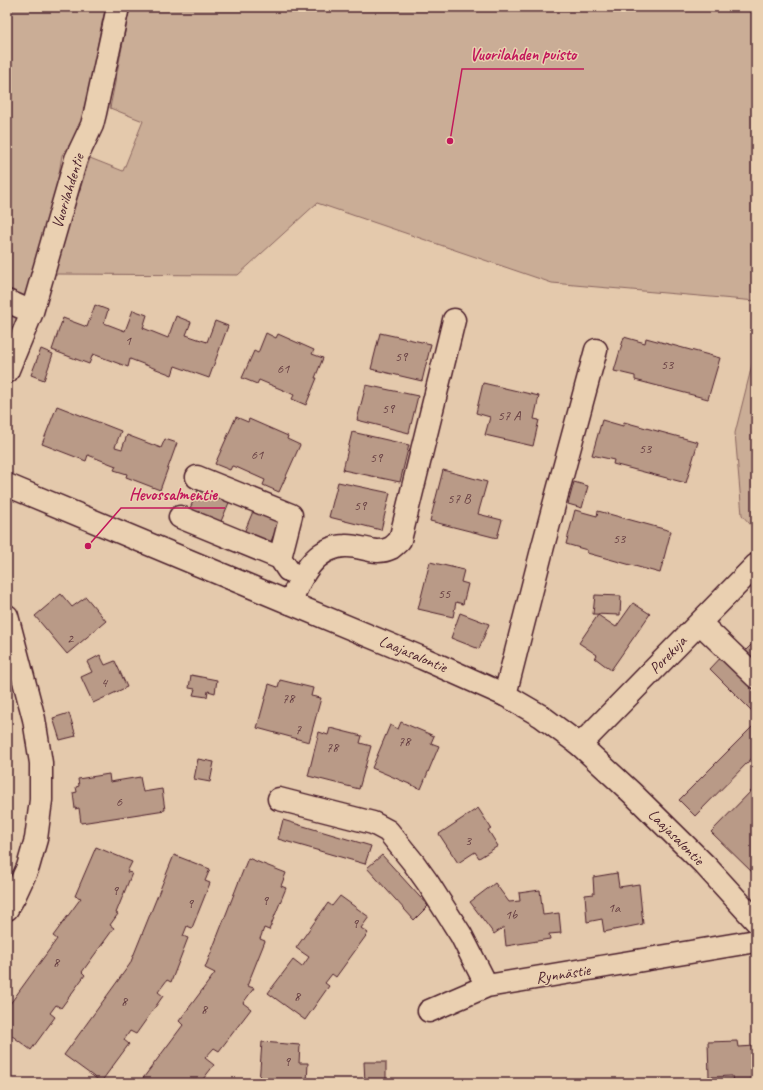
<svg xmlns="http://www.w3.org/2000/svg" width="763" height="1090" font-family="Caveat,sans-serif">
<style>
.green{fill:#caad96;stroke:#8a6660}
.building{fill:#b99a87;stroke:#4a1f2b}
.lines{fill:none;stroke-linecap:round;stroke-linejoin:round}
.minor-casing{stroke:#4a1f2b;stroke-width:25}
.major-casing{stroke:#4a1f2b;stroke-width:25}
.minor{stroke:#ead0b1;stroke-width:22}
.major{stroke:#ead0b1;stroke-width:22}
.labels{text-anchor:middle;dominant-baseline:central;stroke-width:3;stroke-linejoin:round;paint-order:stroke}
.number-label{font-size:14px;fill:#663e42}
.street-label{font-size:16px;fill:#4a1f2b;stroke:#ead0b1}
.leader{fill:none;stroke:#c2185b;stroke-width:1.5}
.callout-dot{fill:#c2185b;stroke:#ead0b1;stroke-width:1.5}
.callout-label{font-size:17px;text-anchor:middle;font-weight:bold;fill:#c2185b;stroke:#ead0b1;stroke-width:3;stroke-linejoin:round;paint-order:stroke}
</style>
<rect width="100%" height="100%" fill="#e4c9ac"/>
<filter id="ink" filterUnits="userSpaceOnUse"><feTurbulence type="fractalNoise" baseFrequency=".025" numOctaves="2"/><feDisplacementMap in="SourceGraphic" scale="8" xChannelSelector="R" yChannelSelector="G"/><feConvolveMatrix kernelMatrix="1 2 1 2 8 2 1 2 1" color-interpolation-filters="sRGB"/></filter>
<g filter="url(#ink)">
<path class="green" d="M 7,7 L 106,7 L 102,22 L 83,126 L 62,155 L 54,204 L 14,330 L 7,331 Z
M 130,7 L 756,7 L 756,301 L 552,283 L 317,203 L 238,275 L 53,274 L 90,158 L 123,171 L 143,121 L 110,108 Z
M 756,349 L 756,531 L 742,515 L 735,433 Z"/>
<path class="building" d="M 95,305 L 108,310 L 104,323 L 125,331 L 133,310 L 147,315 L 143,328 L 168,338 L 176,316 L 191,322 L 186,335 L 207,342 L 215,321 L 228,326 L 209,378 L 175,366 L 172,375 L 130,359 L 128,367 L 93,354 L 89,364 L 52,350 L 63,318 L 87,327 Z
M 266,333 L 276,338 L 278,334 L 314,350 L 312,354 L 323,358 L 315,378 L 317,378 L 306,405 L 292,399 L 294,395 L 290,393 L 259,380 L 257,384 L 242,378 L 254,351 L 258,353 Z
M 380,333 L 431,344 L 422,381 L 371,369 Z
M 624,337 L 645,343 L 646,338 L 720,358 L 708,399 L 635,380 L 635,376 L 614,371 Z
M 41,349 L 53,354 L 44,380 L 31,375 Z
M 483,383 L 539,396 L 534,419 L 539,420 L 533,446 L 485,435 L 490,417 L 476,413 Z
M 366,385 L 418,396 L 409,433 L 357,420 Z
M 57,406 L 121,431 L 115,447 L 122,449 L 127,435 L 161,448 L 165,439 L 177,443 L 160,490 L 126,477 L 127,474 L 114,470 L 116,466 L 88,455 L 86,461 L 42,444 Z
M 236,417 L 248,422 L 249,419 L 288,436 L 287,439 L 300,445 L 279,492 L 263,485 L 265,480 L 236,467 L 232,466 L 230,470 L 215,464 Z
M 602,420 L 623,426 L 624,422 L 698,442 L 686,483 L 613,464 L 614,460 L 592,455 Z
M 352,432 L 409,445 L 400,482 L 343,470 Z
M 443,470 L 487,482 L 478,514 L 502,520 L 497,538 L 430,521 Z
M 338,482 L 390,493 L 381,530 L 329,517 Z
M 574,482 L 588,486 L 582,508 L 568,504 Z
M 200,485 L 231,498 L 219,526 L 188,513 Z
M 254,509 L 280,520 L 269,546 L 243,535 Z
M 575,510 L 597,516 L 598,511 L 671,531 L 660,573 L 587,553 L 587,550 L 566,544 Z
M 430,562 L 464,570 L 461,582 L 468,584 L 463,604 L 456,602 L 453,617 L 418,609 Z
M 61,594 L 72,607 L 86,597 L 106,621 L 67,654 L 35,616 Z
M 595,595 L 621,596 L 620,615 L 593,614 Z
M 633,603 L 650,614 L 611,670 L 595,658 L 597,655 L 579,643 L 598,615 L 616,627 Z
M 460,613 L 489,624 L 479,649 L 451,638 Z
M 756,640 L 756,655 L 751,659 L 744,652 Z
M 725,653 L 756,683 L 756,715 L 710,669 Z
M 100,655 L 105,665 L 115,661 L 127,687 L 93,703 L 81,677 L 92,672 L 87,662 Z
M 191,675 L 217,680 L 215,693 L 208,691 L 207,697 L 193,695 L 195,689 L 189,688 Z
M 280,680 L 313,688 L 311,696 L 321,698 L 309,742 L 257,728 L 269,684 L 278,687 Z
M 69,713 L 76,736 L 60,740 L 53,718 Z
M 401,722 L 434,736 L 431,743 L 439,746 L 421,789 L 372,768 L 390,725 L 398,729 Z
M 756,723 L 756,754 L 695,816 L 679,800 Z
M 330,728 L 362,736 L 360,743 L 371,746 L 359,789 L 308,776 L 319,732 L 328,735 Z
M 198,759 L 214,762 L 210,782 L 194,779 Z
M 109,774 L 110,782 L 140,777 L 143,792 L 162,789 L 165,810 L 81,823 L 79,808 L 75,809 L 73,793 L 77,792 L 76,787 L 79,786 L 78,779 Z
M 756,786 L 756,876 L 711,832 Z
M 478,808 L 491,828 L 488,830 L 498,846 L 479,858 L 475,852 L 458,863 L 439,834 Z
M 283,820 L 371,846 L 365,864 L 278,839 Z
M 96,847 L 132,862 L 127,872 L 132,873 L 116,913 L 118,914 L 110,925 L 114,928 L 82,972 L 85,975 L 61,1008 L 56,1005 L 50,1013 L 55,1017 L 31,1050 L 7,1032 L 7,1008 L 57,939 L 53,936 L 81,898 L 75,896 Z
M 174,855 L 210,869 L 205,881 L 210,883 L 192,928 L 187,926 L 183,936 L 188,938 L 171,982 L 167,980 L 158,992 L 163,996 L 136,1034 L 130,1031 L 124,1040 L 129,1044 L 101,1082 L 64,1055 L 130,964 Z
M 382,855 L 428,906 L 414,920 L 367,868 Z
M 248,858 L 286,873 L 281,886 L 286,888 L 269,930 L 264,928 L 260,939 L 265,941 L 247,986 L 254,988 L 243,1003 L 251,1009 L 219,1051 L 214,1048 L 205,1058 L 214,1065 L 200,1083 L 144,1083 L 141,1081 L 183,1025 L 179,1021 L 215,973 L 205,968 Z
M 617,873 L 619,887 L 639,884 L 643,924 L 604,932 L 602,919 L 587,922 L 585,895 L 594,894 L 593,877 Z
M 495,883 L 509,902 L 520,901 L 519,893 L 540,890 L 543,915 L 559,913 L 561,933 L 549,934 L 550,939 L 506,946 L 504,927 L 494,934 L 470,902 Z
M 340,896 L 369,917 L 361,928 L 368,933 L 336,977 L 332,974 L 325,983 L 329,986 L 305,1020 L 268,993 L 293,960 L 302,967 L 309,957 L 296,948 L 328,903 L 332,906 Z
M 737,1041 L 738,1047 L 756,1046 L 756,1080 L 733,1081 L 732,1076 L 709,1077 L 708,1042 Z
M 262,1042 L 300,1045 L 299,1063 L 308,1063 L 307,1083 L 259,1083 Z
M 364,1062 L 386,1062 L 386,1083 L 365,1083 Z"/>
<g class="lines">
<g class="minor-casing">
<path id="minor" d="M 7,301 L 32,312
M 7,372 L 32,312 L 76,159 L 92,125 L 95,113 L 118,7
M 197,477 L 291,515 L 280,558
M 180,517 L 280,558 L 288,570
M 290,603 C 300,578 314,547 345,546 C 362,545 375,556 391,548 C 394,546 398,542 400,540 L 454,320
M 7,616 L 34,719 L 41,763 L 41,800 L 36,839 L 28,867 L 14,897 L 7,909
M 700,623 L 756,677
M 505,695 L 543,546 L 596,350
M 580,745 L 756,565
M 279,799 L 373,823 L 388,831 L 413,862 L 428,883 L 461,935 L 487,986 L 756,941
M 429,1011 L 487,986"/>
</g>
<g class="major-casing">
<path id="major" d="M 7,485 L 422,658 L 505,695 L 541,716 L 580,745 L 632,793 L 705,865 L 756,921"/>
</g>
<use href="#minor" class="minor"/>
<use href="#major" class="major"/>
</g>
</g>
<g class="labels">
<g class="number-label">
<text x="128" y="340">1</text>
<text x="401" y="356">59</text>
<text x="667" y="364">53</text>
<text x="283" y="368">61</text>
<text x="388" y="408">59</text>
<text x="509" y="415">57 A</text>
<text x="645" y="448">53</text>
<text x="257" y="454">61</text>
<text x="376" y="457">59</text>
<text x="459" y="498">57 B</text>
<text x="360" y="505">59</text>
<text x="619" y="538">53</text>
<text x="444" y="593">55</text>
<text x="70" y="638">2</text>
<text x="104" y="682">4</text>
<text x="288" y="698">78</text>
<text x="298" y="729">7</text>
<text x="404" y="741">78</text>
<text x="332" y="747">78</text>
<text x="119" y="801">6</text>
<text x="468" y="840">3</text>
<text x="115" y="890">9</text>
<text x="265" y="900">9</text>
<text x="190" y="903">9</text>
<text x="614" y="907">1a</text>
<text x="511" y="914">1b</text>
<text x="355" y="923">9</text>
<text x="56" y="962">8</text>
<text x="297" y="996">8</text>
<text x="124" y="1001">8</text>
<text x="204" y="1009">8</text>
<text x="287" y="1061">9</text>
</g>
<g class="street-label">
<text transform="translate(68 191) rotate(-73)">Vuorilahdentie</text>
<text transform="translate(413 654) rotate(23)">Laajasalontie</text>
<text transform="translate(668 655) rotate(-46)">Porekuja</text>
<text transform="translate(676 837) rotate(45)">Laajasalontie</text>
<text transform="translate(563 974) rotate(-9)">Rynnästie</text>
</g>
</g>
<path class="leader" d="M450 141L462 69H584M88 546L121 508H225"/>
<g class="callout-dot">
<circle cx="450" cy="141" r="4"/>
<circle cx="88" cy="546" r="4"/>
</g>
<g class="callout-label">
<text x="523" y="60">Vuorilahden puisto</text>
<text x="173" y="500">Hevossalmentie</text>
</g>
<rect width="763" height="1090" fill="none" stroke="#ead0b1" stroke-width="24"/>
<rect x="12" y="12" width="739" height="1066" fill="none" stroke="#4a1f2b" stroke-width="1.5" filter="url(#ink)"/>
</svg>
